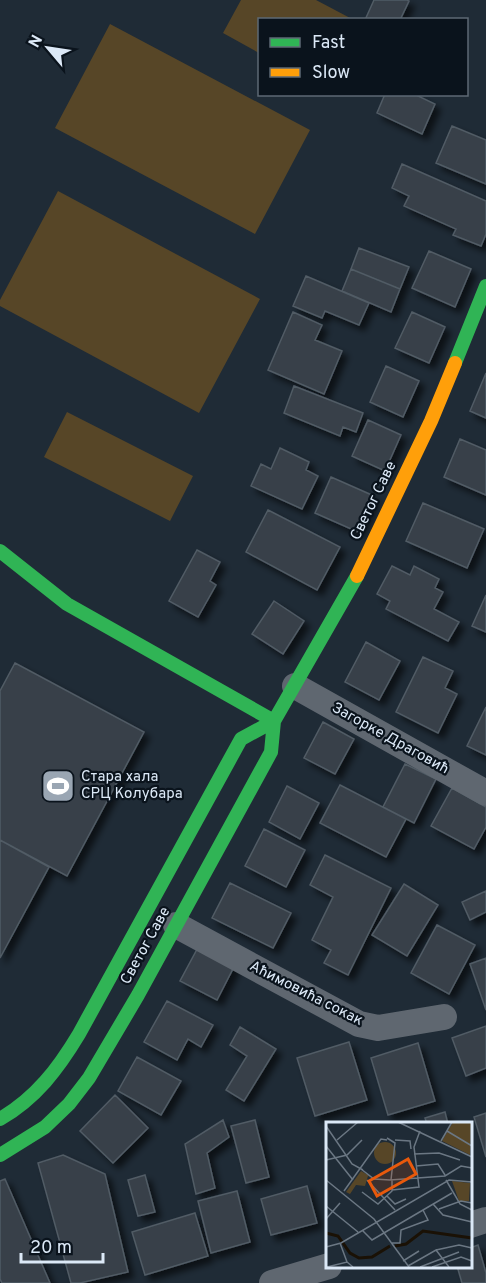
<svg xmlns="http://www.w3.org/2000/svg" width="486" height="1283" font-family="Overpass,sans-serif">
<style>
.green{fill:#574627}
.building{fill:#374149;stroke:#515b65;stroke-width:1.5;filter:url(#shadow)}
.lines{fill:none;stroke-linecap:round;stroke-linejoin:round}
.street{stroke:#5f6770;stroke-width:26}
.fast{stroke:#30b455;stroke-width:14}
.slow{stroke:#ff9f0a;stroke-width:14}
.labels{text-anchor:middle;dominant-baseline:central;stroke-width:4.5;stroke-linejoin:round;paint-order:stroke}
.street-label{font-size:15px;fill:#dce9f7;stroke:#0a131c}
.poi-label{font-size:15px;fill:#dce9f7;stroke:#0a131c;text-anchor:start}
.inset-river{fill:none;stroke:#1a1105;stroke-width:3}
.inset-road{fill:none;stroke:#6b7783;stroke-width:1.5}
.view{fill:#e8590c;fill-opacity:0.15;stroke:#e8590c;stroke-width:3}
.inset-edge{fill:none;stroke:#dce9f7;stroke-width:3}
</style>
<defs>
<filter id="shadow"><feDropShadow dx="5.5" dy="5.5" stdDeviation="3" flood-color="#0009"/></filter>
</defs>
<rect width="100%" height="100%" fill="#1f2b36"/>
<path class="green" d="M 241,0 L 316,0 L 352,19 L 260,20 L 259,53 L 223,33 Z
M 110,24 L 310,130 L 255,234 L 55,128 Z
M 58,191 L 260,299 L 199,413 L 0,306 L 0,300 Z
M 67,412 L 193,476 L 170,521 L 44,457 Z"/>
<path class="building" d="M 374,0 L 407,0 L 409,1 L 400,20 L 365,20 Z
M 385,94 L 414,94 L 435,104 L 422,134 L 377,113 Z
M 452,126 L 486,140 L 486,184 L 436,163 Z
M 402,164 L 486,201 L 486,234 L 481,246 L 453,235 L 456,229 L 404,206 L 409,196 L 392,188 Z
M 359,248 L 409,267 L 400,289 L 351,269 Z
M 429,251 L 471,269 L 455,307 L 412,288 Z
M 351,269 L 400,289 L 391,312 L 342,291 Z
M 306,276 L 369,303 L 359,325 L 325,311 L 322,318 L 293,306 Z
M 293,312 L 322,325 L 315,340 L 342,351 L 324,394 L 268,370 Z
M 412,312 L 445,327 L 429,363 L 395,348 Z
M 386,366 L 419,381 L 403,417 L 370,402 Z
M 486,373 L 486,418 L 470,411 Z
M 294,386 L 363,413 L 356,432 L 343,427 L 340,436 L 284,413 Z
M 368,420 L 401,435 L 385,471 L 352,456 Z
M 460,439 L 486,450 L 486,495 L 444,477 Z
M 280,448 L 309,462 L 306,470 L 318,476 L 302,509 L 251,486 L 261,464 L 271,469 Z
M 331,477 L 374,496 L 358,532 L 315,513 Z
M 423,503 L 484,529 L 467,568 L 406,541 Z
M 268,510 L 340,547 L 317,590 L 246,552 Z
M 197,550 L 220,562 L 210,581 L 216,585 L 198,617 L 169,601 Z
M 392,566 L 410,575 L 414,566 L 439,579 L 435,588 L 443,592 L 434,609 L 459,622 L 448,641 L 386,609 L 390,601 L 377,594 Z
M 486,595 L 486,632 L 472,626 Z
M 274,601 L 304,621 L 283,654 L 252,634 Z
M 366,642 L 400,661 L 379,700 L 345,682 Z
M 423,657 L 453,671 L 445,688 L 457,694 L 438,733 L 396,712 Z
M 15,663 L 144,732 L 67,876 L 0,840 L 0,691 Z
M 486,707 L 486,755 L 467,746 Z
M 323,722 L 354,739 L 335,774 L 304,758 Z
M 405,764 L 436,779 L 414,823 L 383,807 Z
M 340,785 L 406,819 L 386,857 L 320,823 Z
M 287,786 L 319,803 L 300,839 L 269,822 Z
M 452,788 L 486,807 L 486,827 L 474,849 L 431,826 Z
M 264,829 L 305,850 L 286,887 L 245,866 Z
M 0,840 L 49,867 L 0,958 Z
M 325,855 L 391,888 L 348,975 L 324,963 L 331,950 L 312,940 L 333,897 L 310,885 Z
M 230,883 L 291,913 L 273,948 L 212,918 Z
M 404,884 L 438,905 L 407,956 L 372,935 Z
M 486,891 L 486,912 L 470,920 L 462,902 Z
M 437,925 L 475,945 L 449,994 L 411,973 Z
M 202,940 L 238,959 L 217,1000 L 180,981 Z
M 486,958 L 486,1010 L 470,964 Z
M 167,1001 L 213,1025 L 201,1047 L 188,1039 L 177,1060 L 144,1042 Z
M 486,1026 L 486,1068 L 466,1076 L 452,1038 Z
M 240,1027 L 276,1049 L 244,1101 L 226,1090 L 247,1056 L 230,1045 Z
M 349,1042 L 367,1100 L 315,1116 L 297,1058 Z
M 418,1043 L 435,1101 L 388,1115 L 371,1058 Z
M 137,1057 L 181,1081 L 161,1115 L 118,1091 Z
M 115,1095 L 148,1128 L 113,1163 L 80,1131 Z
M 445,1112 L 448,1124 L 427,1124 L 425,1118 Z
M 486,1113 L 486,1157 L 474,1117 Z
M 223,1120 L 229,1137 L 207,1153 L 215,1188 L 196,1194 L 185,1144 Z
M 255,1120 L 269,1177 L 246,1183 L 231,1126 Z
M 63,1155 L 105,1174 L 128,1272 L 80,1283 L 71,1283 L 38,1163 Z
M 145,1175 L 155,1212 L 138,1216 L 128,1180 Z
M 5,1179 L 50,1283 L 2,1283 L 0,1279 L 0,1181 Z
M 307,1186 L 317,1223 L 271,1235 L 261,1199 Z
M 237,1191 L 250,1242 L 211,1253 L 198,1201 Z
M 195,1213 L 208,1256 L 145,1275 L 132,1232 Z
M 478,1245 L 486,1273 L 486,1283 L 462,1283 L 457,1266 L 470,1266 L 470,1248 Z"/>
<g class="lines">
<path class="street" d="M 295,686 L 486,793
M 176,925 L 359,1024 L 378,1028 L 444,1017
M 470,1225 L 486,1220
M 272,1283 L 329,1266"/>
<path class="fast" d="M 455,363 L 486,286
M 0,551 L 67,604 L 274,721
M 0,1119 C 36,1098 58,1069 79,1034 L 241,739 L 274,721
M 0,1155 L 45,1127 L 69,1104 L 89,1078 L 138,995 L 271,752 L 274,721 L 357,576"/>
<path class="slow" d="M 357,576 L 431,421 L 455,363"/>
</g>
<defs>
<g id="stadium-square" transform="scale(1.725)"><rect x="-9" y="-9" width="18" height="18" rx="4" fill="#9aa6b3" stroke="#0a131c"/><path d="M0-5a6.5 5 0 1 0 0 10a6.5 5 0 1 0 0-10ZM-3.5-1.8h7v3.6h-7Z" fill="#fff"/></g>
</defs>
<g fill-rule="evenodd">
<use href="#stadium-square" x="58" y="786"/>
</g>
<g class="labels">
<g class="street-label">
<text transform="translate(374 501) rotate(-64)">Светог Саве</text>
<text transform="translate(390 739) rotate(29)">Загорке Драговић</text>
<text transform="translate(146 946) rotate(-61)">Светог Саве</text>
<text transform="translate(306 994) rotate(27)">Аћимовића сокак</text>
</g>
<g class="poi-label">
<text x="81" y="777">Стара хала<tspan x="81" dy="17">СРЦ Колубара</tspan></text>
</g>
</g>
<g transform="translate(326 1122)">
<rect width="146" height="146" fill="#1f2b36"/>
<path d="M 127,0 L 145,0 L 144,33 L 116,19 ZM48 31a11 11 0 1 1 22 0a11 11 0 1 1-22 0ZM 35,49 L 49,57 L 42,54 L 39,64 L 30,63 L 24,72 L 20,70 ZM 126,59 L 144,61 L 143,79 L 133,79 Z" fill="#574627"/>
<path class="inset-river" d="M 0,111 L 12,114 L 24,131 L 33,136 L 46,135 L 64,124M 69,124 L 80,122 L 97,109 L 146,116"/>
<path class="inset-road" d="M 72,0 L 146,35M 0,4 L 26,42 L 37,48M 121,9 L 146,24M 61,16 L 69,21 L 65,58M 11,18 L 32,0M 69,18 L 84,19 L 85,27M 115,19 L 126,0M 0,24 L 27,58M 88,32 L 113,31 L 134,38M 0,38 L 21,33 L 36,18M 90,44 L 112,42 L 119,53M 35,47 L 48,57 L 64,58 L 119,54 L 135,44 L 146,46M 0,58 L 48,97 L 83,145M 41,58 L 69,88M 120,58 L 134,82 L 146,88M 66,68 L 93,65 L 88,25 L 94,9M 18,69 L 55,17 L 61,18M 36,70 L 52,82 L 66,69 L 66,58M 61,74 L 69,82 L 80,77M 107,82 L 117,93 L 146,100M 0,84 L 32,110M 113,87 L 135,79 L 146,81M 0,97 L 14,81M 36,108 L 46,118 L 126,71M 14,121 L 21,140M 65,121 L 74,121 L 75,108 L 102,98 L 97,88M 0,125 L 15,121 L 123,58 L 146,60M 110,128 L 133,123 L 146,126M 77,139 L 93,129M 82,144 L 110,128 L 123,145M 1,145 L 21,140 L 27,145M 94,145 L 133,130M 106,145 L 135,135 L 146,139"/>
<path class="view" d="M 82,37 L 90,52 L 51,74 L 43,59 Z"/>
<rect width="146" height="146" class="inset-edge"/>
</g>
<rect x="258" y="18" width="210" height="78" fill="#0a131c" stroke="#5e6974" stroke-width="1.5"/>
<rect x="270" y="38" width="30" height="9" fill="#30b455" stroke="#5e6974" stroke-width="1.5"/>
<text x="312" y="48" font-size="18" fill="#dce9f7">Fast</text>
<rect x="270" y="68" width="30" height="9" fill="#ff9f0a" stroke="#5e6974" stroke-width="1.5"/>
<text x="312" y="78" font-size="18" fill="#dce9f7">Slow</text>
<g transform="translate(48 48) rotate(299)" stroke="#0a131c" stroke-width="4.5" paint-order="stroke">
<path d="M0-4.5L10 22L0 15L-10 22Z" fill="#dce9f7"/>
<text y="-9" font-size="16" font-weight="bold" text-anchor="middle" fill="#dce9f7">N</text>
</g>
<path d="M21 1253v9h82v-9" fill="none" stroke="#dce9f7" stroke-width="3"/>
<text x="30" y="1253" font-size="18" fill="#dce9f7" stroke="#0a131c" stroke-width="4.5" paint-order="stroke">20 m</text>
</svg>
